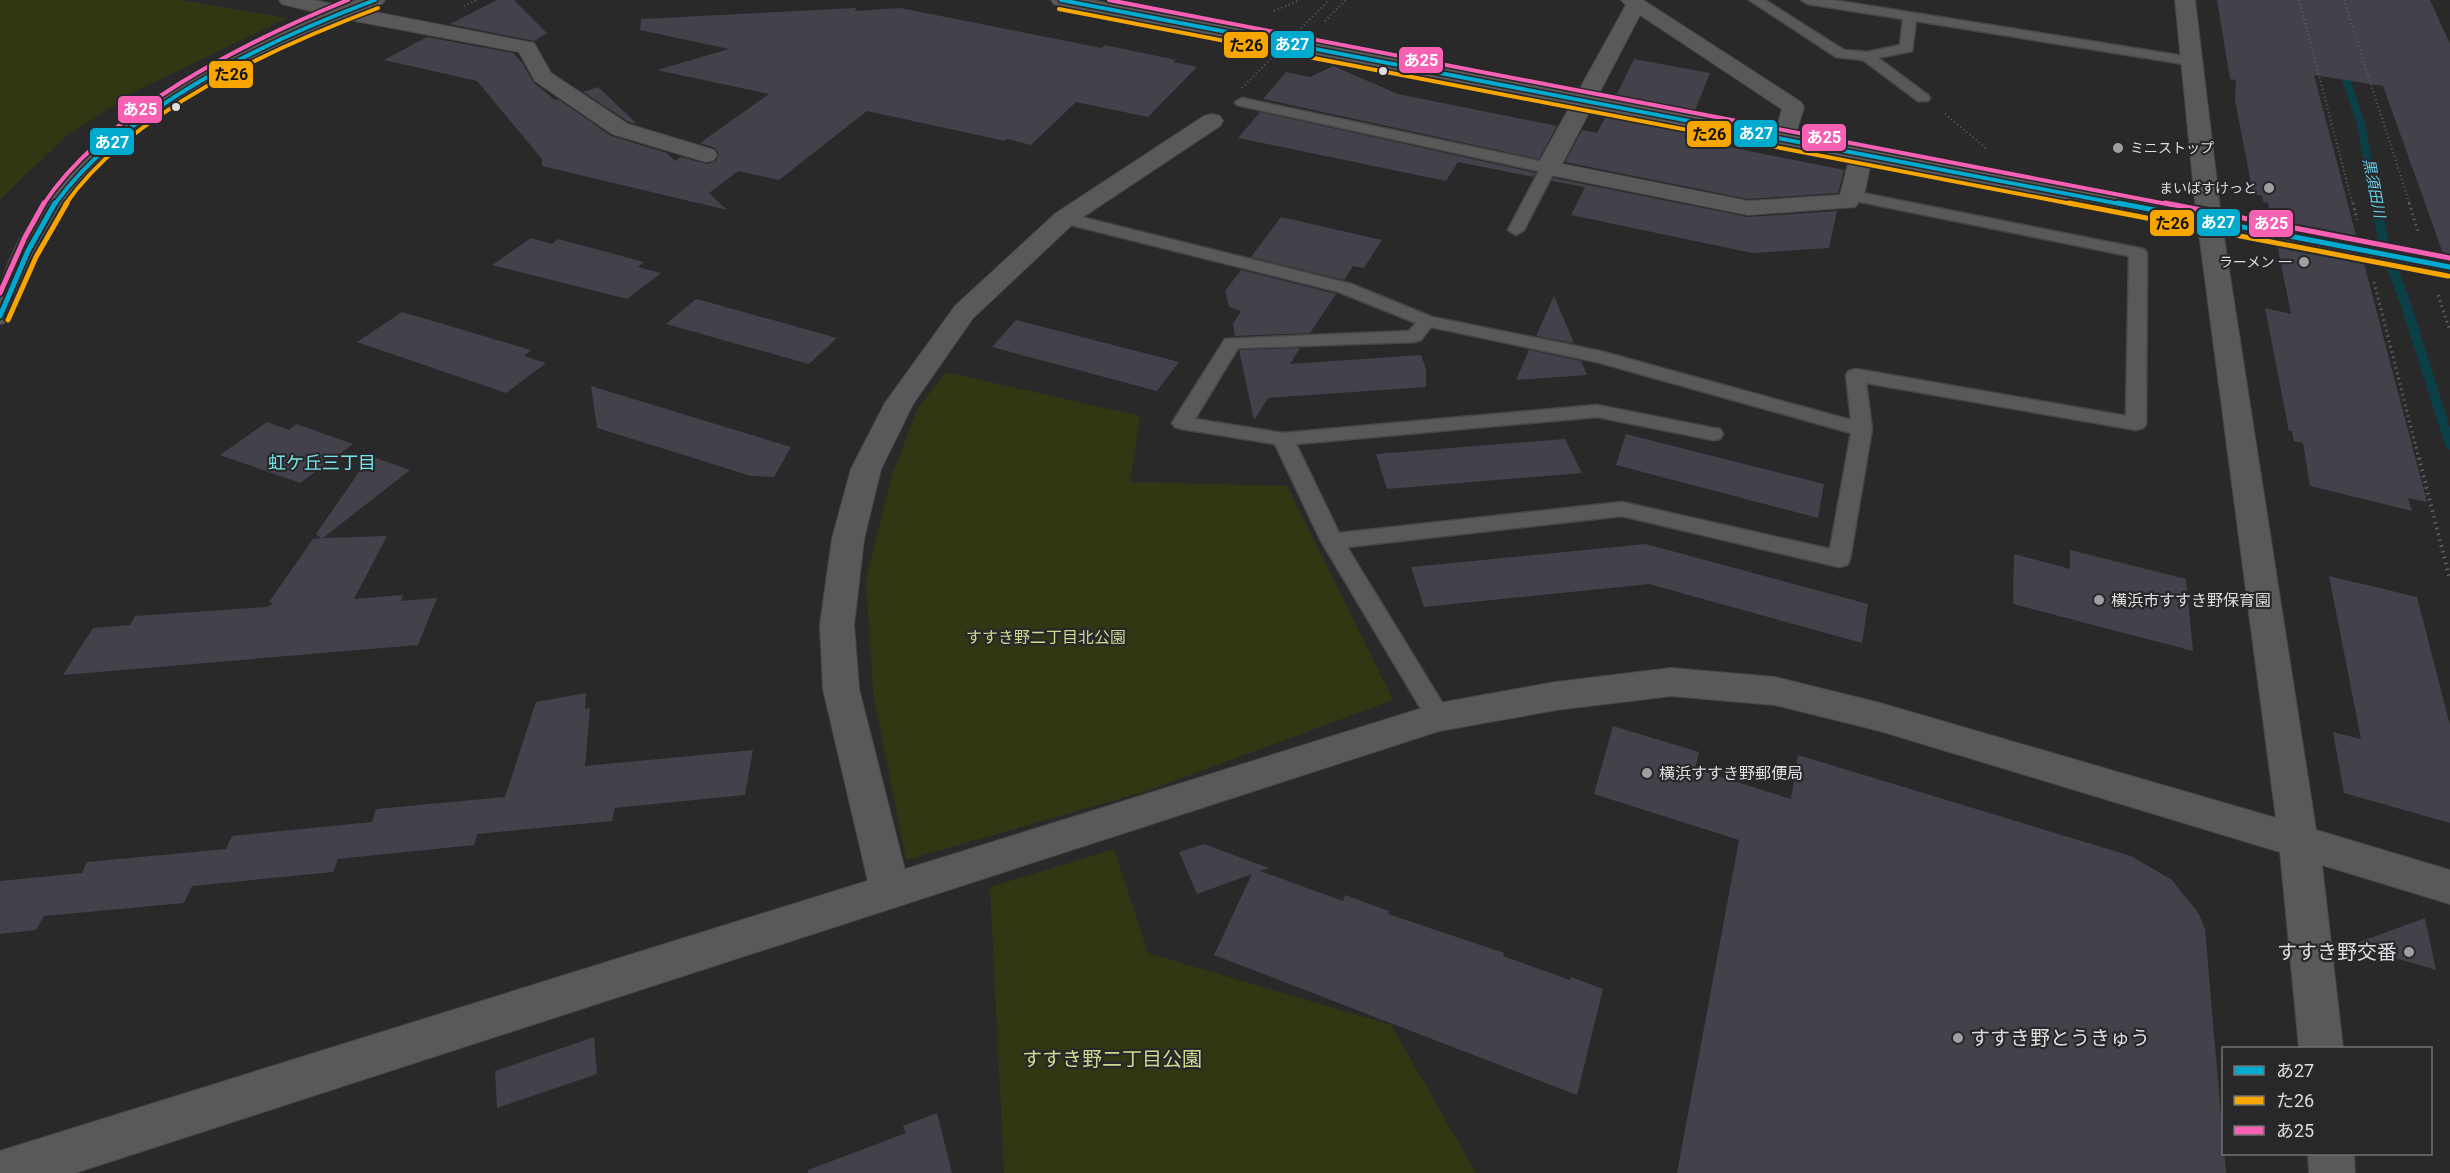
<svg xmlns="http://www.w3.org/2000/svg" width="2450" height="1173" font-family="Roboto,'Noto Sans JP',sans-serif">
<style>
.green{fill:#333613}
.lines{fill:none;stroke-linecap:round;stroke-linejoin:round}
.stream-far1{stroke:#0c4048;stroke-width:8}
.stream{stroke:#0c4048;stroke-width:10}
.building{fill:#43414a}
.lane-casing{stroke:#474748;stroke-width:3}
.street-casing{stroke:#474748;stroke-width:2}
.secondary-casing{stroke:#474748;stroke-width:2}
.path-far2{stroke:#606061;stroke-width:2;stroke-dasharray:1 3;stroke-linecap:butt}
.path-far1{stroke:#606061;stroke-width:3;stroke-dasharray:1.5 4;stroke-linecap:butt}
.path{stroke:#606061;stroke-width:4;stroke-dasharray:1.5 4.5;stroke-linecap:butt}
.lane{fill:#59595a;fill-rule:evenodd}
.street{fill:#59595a;fill-rule:evenodd}
.secondary{fill:#59595a;fill-rule:evenodd}
.path-bridge{stroke:#606061;stroke-width:2;stroke-dasharray:1 3;stroke-linecap:butt}
.bus-1-far1-casing{stroke:#28282b;stroke-width:7}
.bus-1-casing{stroke:#28282b;stroke-width:9}
.bus-2-far1-casing{stroke:#28282b;stroke-width:7}
.bus-2-casing{stroke:#28282b;stroke-width:9}
.bus-3-far1-casing{stroke:#28282b;stroke-width:7}
.bus-3-casing{stroke:#28282b;stroke-width:9}
.bus-1-far1{stroke:#00a9ce;stroke-width:4}
.bus-1{stroke:#00a9ce;stroke-width:5}
.bus-2-far1{stroke:#f7a600;stroke-width:4}
.bus-2{stroke:#f7a600;stroke-width:5}
.bus-3-far1{stroke:#f860b3;stroke-width:4}
.bus-3{stroke:#f860b3;stroke-width:5}
.bus-dot{fill:#dedee0;stroke:#28282b;stroke-width:2}
.poi-dot{fill:#9f9fa0;stroke:#28282b;stroke-width:2}
.labels{text-anchor:middle;dominant-baseline:central;stroke-width:4.5;stroke-linejoin:round;paint-order:stroke}
.far-poi-label{font-size:14px;fill:#dedee0;stroke:#28282b;text-anchor:end}
.far-water-label{font-size:15px;font-style:italic;fill:#67cfe3;stroke:#28282b}
.poi-label{font-size:16px;fill:#dedee0;stroke:#28282b;text-anchor:start}
.park-label{font-size:16px;fill:#ced98c;stroke:#28282b}
.neighbourhood-label{font-size:18px;fill:#77e3e9;stroke:#28282b}
.near-poi-label{font-size:20px;fill:#dedee0;stroke:#28282b;text-anchor:end}
.near-park-label{font-size:20px;fill:#ced98c;stroke:#28282b}
.line-badge{stroke:#28282b;stroke-width:2}
.badge-label{font-size:16px;text-anchor:middle;font-weight:bold;fill:#fff}
.pale-badge-label{font-size:16px;text-anchor:middle;font-weight:bold;fill:#111}
</style>
<rect width="100%" height="100%" fill="#29292a"/>
<path class="green" d="M 0,0 L 180,0 L 287,18 L 140,89 L 66,136 L 0,200 Z
M 946,372 L 1140,416 L 1130,482 L 1287,486 L 1393,700 L 1147,791 L 906,860 L 873,693 L 866,579 L 892,475 L 918,408 Z
M 1114,849 L 1148,953 L 1391,1025 L 1476,1173 L 1004,1173 L 990,887 Z"/>
<g class="lines">
<path class="stream-far1" d="M 2341,64 L 2361,124 L 2376,205"/>
<path class="stream" d="M 2376,203 L 2385,249 L 2405,302 L 2450,444"/>
</g>
<path class="building" d="M 497,0 L 514,0 L 547,33 L 534,41 L 450,24 Z
M 2217,0 L 2430,0 L 2450,44 L 2450,257 L 2444,256 L 2383,86 L 2314,75 L 2357,239 L 2273,223 L 2268,203 L 2263,202 L 2262,196 L 2253,194 L 2235,100 L 2236,80 L 2230,79 Z
M 856,8 L 855,11 L 900,8 L 1102,48 L 1105,45 L 1176,60 L 1173,62 L 1197,67 L 1148,117 L 1076,102 L 1031,145 L 1007,139 L 1005,141 L 867,111 L 779,180 L 738,171 L 709,193 L 727,210 L 542,166 L 542,159 L 477,81 L 384,60 L 427,37 L 513,53 L 523,64 L 534,83 L 555,100 L 558,99 L 611,136 L 667,153 L 675,161 L 681,157 L 707,164 L 716,161 L 719,154 L 715,148 L 700,143 L 769,94 L 657,70 L 729,49 L 640,30 L 641,19 Z
M 1634,59 L 1710,73 L 1694,113 L 1615,98 Z
M 1333,66 L 1398,94 L 1557,126 L 1539,159 L 1263,99 L 1286,72 L 1310,77 Z
M 598,87 L 637,124 L 629,122 L 583,92 Z
M 1260,112 L 1536,173 L 1533,177 L 1458,162 L 1446,181 L 1238,138 Z
M 1607,114 L 1687,129 L 1684,138 L 1844,170 L 1838,193 L 1748,199 L 1565,162 L 1582,130 L 1597,133 Z
M 1553,178 L 1748,217 L 1837,211 L 1829,248 L 1752,253 L 1571,215 L 1585,187 L 1552,181 Z
M 1281,217 L 1382,240 L 1364,268 L 1353,266 L 1344,280 L 1251,257 Z
M 531,238 L 552,244 L 558,239 L 644,262 L 638,267 L 661,273 L 627,299 L 492,265 Z
M 2277,244 L 2363,260 L 2427,502 L 2408,498 L 2412,511 L 2310,486 L 2303,443 L 2294,441 L 2292,431 L 2289,431 L 2265,308 L 2291,314 Z
M 1241,270 L 1336,294 L 1310,333 L 1235,336 L 1233,324 L 1241,311 L 1229,307 L 1225,291 Z
M 1554,296 L 1574,343 L 1536,336 Z
M 696,299 L 708,302 L 837,338 L 809,364 L 666,324 Z
M 402,312 L 531,350 L 524,356 L 546,363 L 506,393 L 357,342 Z
M 1016,320 L 1179,362 L 1157,391 L 992,347 Z
M 1300,348 L 1290,364 L 1421,355 L 1426,369 L 1426,387 L 1268,398 L 1254,420 L 1239,350 Z
M 1529,350 L 1581,361 L 1587,375 L 1516,380 Z
M 591,386 L 791,447 L 774,477 L 751,476 L 597,428 Z
M 267,422 L 289,430 L 296,424 L 353,444 L 300,483 L 220,455 Z
M 1626,434 L 1824,484 L 1818,518 L 1616,465 Z
M 1565,439 L 1582,473 L 1387,489 L 1376,454 Z
M 370,456 L 410,470 L 323,538 L 387,536 L 354,599 L 403,595 L 401,601 L 437,598 L 418,645 L 63,675 L 93,628 L 130,625 L 135,616 L 266,607 L 273,604 L 269,602 L 313,539 L 321,538 L 316,534 Z
M 1646,544 L 1868,604 L 1862,643 L 1649,584 L 1424,607 L 1411,567 Z
M 2070,550 L 2186,579 L 2193,651 L 2013,604 L 2014,554 L 2070,569 Z
M 2329,576 L 2417,597 L 2450,725 L 2450,823 L 2344,793 L 2333,732 L 2361,739 Z
M 586,693 L 585,709 L 590,708 L 585,766 L 753,750 L 745,795 L 615,808 L 612,821 L 477,834 L 474,845 L 338,859 L 333,872 L 192,886 L 184,903 L 44,916 L 36,930 L 0,934 L 0,881 L 82,873 L 87,862 L 226,849 L 232,836 L 372,822 L 376,809 L 505,797 L 536,702 Z
M 1613,726 L 1699,752 L 1695,769 L 1791,799 L 1798,755 L 2131,856 L 2172,880 L 2199,914 L 2205,929 L 2226,1173 L 1677,1173 L 1739,840 L 1594,794 Z
M 1204,844 L 1269,868 L 1260,871 L 1343,901 L 1345,895 L 1389,911 L 1388,914 L 1504,953 L 1503,956 L 1570,980 L 1571,977 L 1603,989 L 1577,1095 L 1214,955 L 1252,874 L 1197,894 L 1179,852 Z
M 2425,918 L 2436,970 L 2351,945 Z
M 594,1037 L 597,1074 L 497,1108 L 495,1071 Z
M 937,1113 L 952,1173 L 808,1173 L 808,1170 L 906,1133 L 903,1126 Z"/>
<g class="lines">
<g class="lane-casing">
<path id="lane" d="M 1749,0 L 1765,0 L 1844,50 L 1867,52 L 1900,45 L 1903,19 L 1808,4 L 1801,0 L 1833,0 L 2190,57 L 2197,61 L 2190,65 L 1916,21 L 1912,51 L 1878,58 L 1928,95 L 1930,98 L 1928,101 L 1918,101 L 1863,60 L 1836,57 Z
M 1242,98 L 1548,163 L 1556,168 L 1524,230 L 1516,235 L 1508,230 L 1539,171 L 1237,105 L 1235,102 Z
M 1852,191 L 2144,249 L 2147,253 L 2146,424 L 2143,428 L 2136,430 L 1866,383 L 1872,429 L 1850,559 L 1847,565 L 1839,567 L 1622,516 L 1347,547 L 1451,717 L 1448,724 L 1439,727 L 1430,724 L 1321,541 L 1275,444 L 1182,429 L 1175,427 L 1172,423 L 1225,339 L 1409,331 L 1416,323 L 1339,292 L 1059,222 L 1057,218 L 1065,213 L 1351,284 L 1432,317 L 1600,351 L 1851,420 L 1846,375 L 1849,371 L 1856,369 L 2126,416 L 2129,256 L 1846,199 L 1844,196 ZM 1431,327 L 1597,362 L 1851,433 L 1830,549 L 1622,502 L 1339,533 L 1296,444 L 1597,417 L 1713,440 L 1720,439 L 1723,434 L 1720,429 L 1713,428 L 1597,405 L 1283,433 L 1195,419 L 1238,348 L 1414,342 L 1421,340 Z"/>
</g>
<g class="street-casing">
<path id="street" d="M 279,0 L 313,0 L 534,43 L 551,73 L 628,124 L 714,150 L 717,155 L 714,160 L 706,162 L 612,134 L 535,81 L 519,52 L 339,18 L 282,4 Z
M 1621,0 L 1643,0 L 1801,102 L 1804,107 L 1793,143 L 1785,145 L 1777,143 L 1774,138 L 1782,109 L 1640,15 L 1562,164 L 1748,201 L 1840,195 L 1851,152 L 1854,147 L 1862,145 L 1870,147 L 1873,152 L 1864,196 L 1855,207 L 1748,215 L 1540,173 L 1536,168 L 1626,5 Z
M 1212,114 L 1220,116 L 1223,121 L 1220,126 L 1074,223 L 973,318 L 913,404 L 881,469 L 864,539 L 854,625 L 859,689 L 910,890 L 904,902 L 890,908 L 876,902 L 870,890 L 823,689 L 820,625 L 832,539 L 851,469 L 885,403 L 955,306 L 1056,213 L 1204,116 Z"/>
</g>
<g class="secondary-casing">
<path id="secondary" d="M 357,0 L 385,0 L 382,4 C 286,38 131,114 71,197 C 45,234 30,275 13,316 L 9,322 L 0,324 C 0,312 0,295 1,283 C 37,172 134,108 232,57 C 273,36 313,15 357,0 Z
M 1051,0 L 1091,0 L 2196,211 L 2175,0 L 2195,0 L 2221,216 L 2450,259 L 2450,275 L 2223,231 L 2316,830 L 2450,870 L 2450,904 L 2322,865 L 2343,1048 L 2299,1048 L 2280,852 L 1880,731 L 1775,705 L 1671,696 L 1556,710 L 1439,731 L 75,1173 L 0,1173 L 0,1151 L 3,1150 L 1439,703 L 1556,682 L 1671,668 L 1775,677 L 1880,703 L 2276,818 L 2198,226 L 1061,6 L 1054,4 Z
M 2308,1154 L 2354,1154 L 2355,1173 L 2309,1173 Z"/>
</g>
<path class="path-far2" d="M 2299,0 L 2353,205
M 2344,0 L 2410,205
M 464,6 L 477,0
M 1274,11 L 1300,0
M 1325,21 L 1346,0
M 1945,114 L 1987,149"/>
<path class="path-far1" d="M 2353,203 L 2357,220
M 2409,203 L 2418,231
M 2374,282 L 2419,459
M 2438,295 L 2450,331"/>
<path class="path" d="M 2419,458 L 2450,580"/>
<use href="#lane" class="lane"/>
<use href="#street" class="street"/>
<use href="#secondary" class="secondary"/>
<path class="path-bridge" d="M 1242,88 L 1329,0"/>
<g class="bus-1-far1-casing">
<path id="bus-1-far1" d="M 1061,0 L 2125,205
M 54,205 C 125,107 264,42 375,0"/>
</g>
<g class="bus-1-casing">
<path id="bus-1" d="M 2118,203 L 2450,267
M 0,316 L 28,251 L 55,203"/>
</g>
<g class="bus-2-far1-casing">
<path id="bus-2-far1" d="M 1059,9 L 2077,205
M 65,205 C 130,111 275,47 378,8"/>
</g>
<g class="bus-2-casing">
<path id="bus-2" d="M 2069,203 L 2448,276
M 8,320 L 36,257 L 67,203"/>
</g>
<g class="bus-3-far1-casing">
<path id="bus-3-far1" d="M 1109,0 L 2172,205
M 43,205 C 104,112 247,41 348,0"/>
</g>
<g class="bus-3-casing">
<path id="bus-3" d="M 2165,203 L 2450,258
M 0,293 L 25,237 L 44,203"/>
</g>
<use href="#bus-1-far1" class="bus-1-far1"/>
<use href="#bus-1" class="bus-1"/>
<use href="#bus-2-far1" class="bus-2-far1"/>
<use href="#bus-2" class="bus-2"/>
<use href="#bus-3-far1" class="bus-3-far1"/>
<use href="#bus-3" class="bus-3"/>
</g>
<g class="bus-dot">
<circle cx="1383" cy="71" r="5"/>
<circle cx="176" cy="107" r="5"/>
</g>
<g class="poi-dot">
<circle cx="2118" cy="148" r="6"/>
<circle cx="2269" cy="188" r="6"/>
<circle cx="2304" cy="262" r="6"/>
<circle cx="2099" cy="600" r="6"/>
<circle cx="1647" cy="773" r="6"/>
<circle cx="2409" cy="952" r="6"/>
<circle cx="1958" cy="1038" r="6"/>
</g>
<g class="labels">
<g class="far-poi-label">
<text x="2130" y="148" text-anchor="start">ミニストップ</text>
<text x="2257" y="188">まいばすけっと</text>
<text x="2292" y="262">ラーメン 一</text>
</g>
<g class="far-water-label">
<text transform="translate(2374 188) rotate(79)">黒須田川</text>
</g>
<g class="poi-label">
<text x="2111" y="600">横浜市すすき野保育園</text>
<text x="1659" y="773">横浜すすき野郵便局</text>
</g>
<g class="park-label">
<text x="1046" y="637">すすき野二丁目北公園</text>
</g>
<g class="neighbourhood-label">
<text x="322" y="462">虹ケ丘三丁目</text>
</g>
<g class="near-poi-label">
<text x="2397" y="952">すすき野交番</text>
<text x="1970" y="1038" text-anchor="start">すすき野とうきゅう</text>
</g>
<g class="near-park-label">
<text x="1112" y="1059">すすき野二丁目公園</text>
</g>
</g>
<g class="line-badge">
<rect x="1270" y="30" width="45" height="29" rx="6" fill="#00a9ce"/>
<rect x="1223" y="31" width="46" height="28" rx="6" fill="#f7a600"/>
<rect x="1398" y="46" width="46" height="28" rx="6" fill="#f860b3"/>
<rect x="208" y="60" width="46" height="29" rx="6" fill="#f7a600"/>
<rect x="117" y="95" width="46" height="29" rx="6" fill="#f860b3"/>
<rect x="1733" y="119" width="45" height="29" rx="6" fill="#00a9ce"/>
<rect x="1686" y="120" width="46" height="28" rx="6" fill="#f7a600"/>
<rect x="1801" y="123" width="46" height="29" rx="6" fill="#f860b3"/>
<rect x="89" y="127" width="46" height="29" rx="6" fill="#00a9ce"/>
<rect x="2196" y="208" width="45" height="29" rx="6" fill="#00a9ce"/>
<rect x="2149" y="209" width="46" height="28" rx="6" fill="#f7a600"/>
<rect x="2248" y="209" width="46" height="29" rx="6" fill="#f860b3"/>
</g>
<g class="badge-label">
<text x="1292" y="50">あ27</text>
<text x="1421" y="66">あ25</text>
<text x="140" y="115">あ25</text>
<text x="1756" y="139">あ27</text>
<text x="1824" y="143">あ25</text>
<text x="112" y="148">あ27</text>
<text x="2218" y="228">あ27</text>
<text x="2271" y="229">あ25</text>
</g>
<g class="pale-badge-label">
<text x="1246" y="51">た26</text>
<text x="231" y="80">た26</text>
<text x="1709" y="140">た26</text>
<text x="2172" y="229">た26</text>
</g>
<rect x="2222" y="1047" width="210" height="108" fill="#28282b" stroke="#717173" stroke-width="1.5"/>
<rect x="2234" y="1066" width="30" height="9" fill="#00a9ce" stroke="#717173" stroke-width="1.5"/>
<text x="2276" y="1077" font-size="18" fill="#dedee0">あ27</text>
<rect x="2234" y="1096" width="30" height="9" fill="#f7a600" stroke="#717173" stroke-width="1.5"/>
<text x="2276" y="1107" font-size="18" fill="#dedee0">た26</text>
<rect x="2234" y="1126" width="30" height="9" fill="#f860b3" stroke="#717173" stroke-width="1.5"/>
<text x="2276" y="1137" font-size="18" fill="#dedee0">あ25</text>
</svg>
